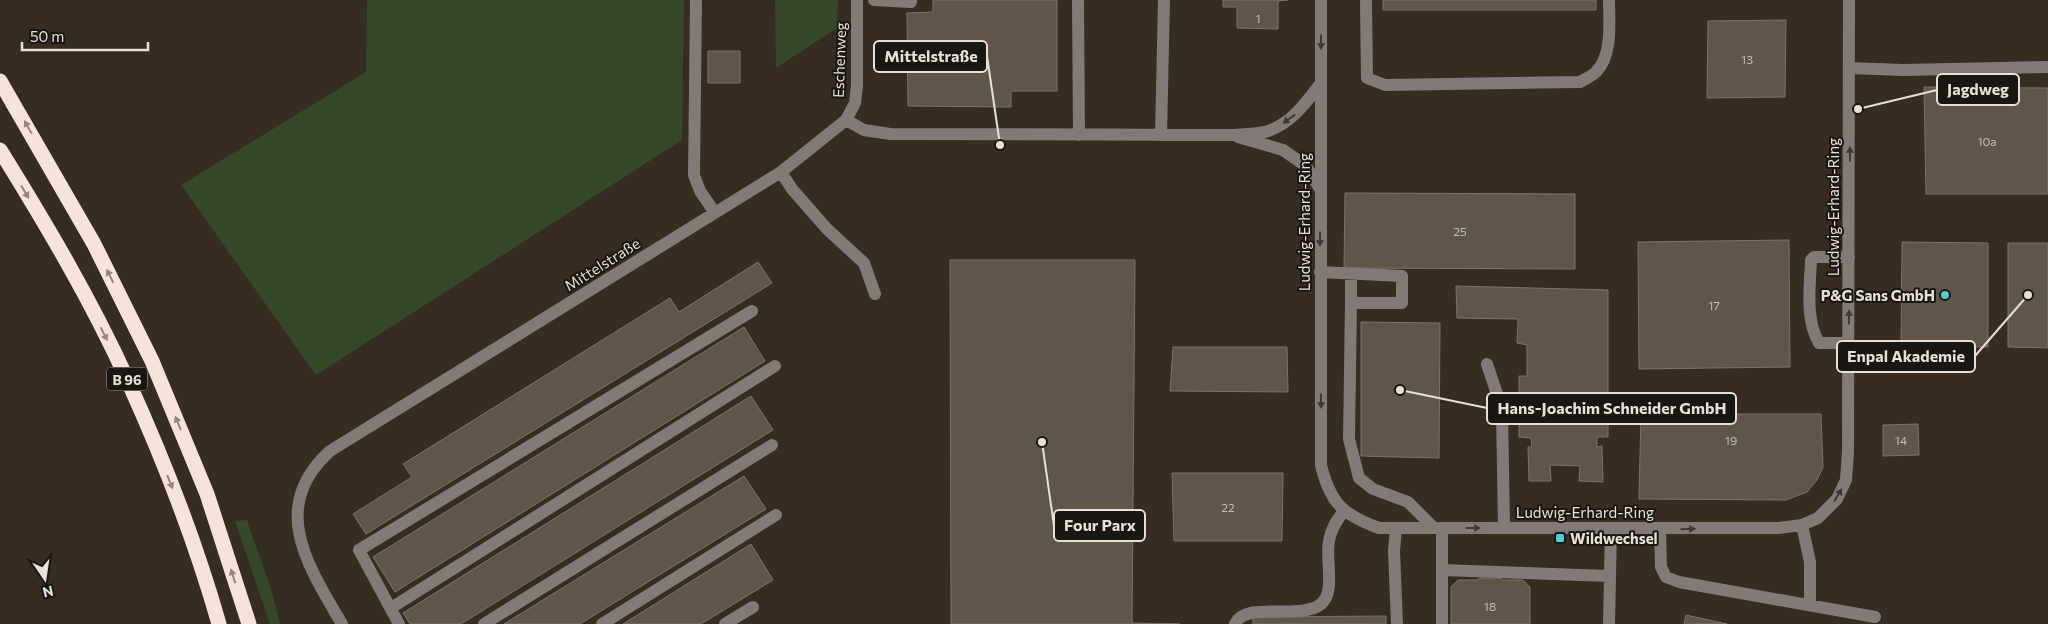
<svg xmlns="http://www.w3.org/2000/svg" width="2048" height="624" font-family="Commissioner,sans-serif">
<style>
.green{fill:#354827}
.building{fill:#5f5549;stroke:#7e7367}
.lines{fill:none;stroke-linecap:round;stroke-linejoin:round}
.minor{stroke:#817a77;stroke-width:12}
.highway{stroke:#f6e4db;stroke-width:15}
.oneway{fill:#3e3935}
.oneway2{fill:#938780}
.poi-dot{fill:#51ccd5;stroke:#1a1611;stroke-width:2}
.labels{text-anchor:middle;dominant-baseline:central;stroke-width:4;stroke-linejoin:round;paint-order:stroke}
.number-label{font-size:12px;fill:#c4bdb5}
.shield{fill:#1a1611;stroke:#a9a39d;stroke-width:1}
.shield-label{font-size:14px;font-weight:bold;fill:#e6e0d9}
.street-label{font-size:15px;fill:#e6e0d9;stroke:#1a1611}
.poi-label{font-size:15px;font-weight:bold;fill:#e6e0d9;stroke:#1a1611;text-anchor:end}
.leader{fill:none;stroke:#e6e0d9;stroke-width:2}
.callout-dot{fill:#e6e0d9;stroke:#1a1611;stroke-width:2}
.callout{fill:#1a1611;stroke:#e6e0d9;stroke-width:2}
.callout-label{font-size:16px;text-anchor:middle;font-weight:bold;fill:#e6e0d9}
</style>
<rect width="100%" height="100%" fill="#362c22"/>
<path class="green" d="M 367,0 L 684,0 L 682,140 L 316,375 L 181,185 L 366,72 Z
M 775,0 L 838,0 L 837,28 L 776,68 Z
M 247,520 L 272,592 L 280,624 L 270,624 L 235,521 Z"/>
<path class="building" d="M 933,0 L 1057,0 L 1057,91 L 1011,91 L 1011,107 L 908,106 L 907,13 L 933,12 Z
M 1223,0 L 1288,0 L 1278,1 L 1278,29 L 1237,28 L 1237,7 L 1223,7 Z
M 1383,0 L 1596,0 L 1596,10 L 1383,10 Z
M 1786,20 L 1785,97 L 1707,98 L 1708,21 Z
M 708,51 L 740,51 L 740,83 L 708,83 Z
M 1924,87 L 2048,88 L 2048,194 L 1926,194 Z
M 1345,193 L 1575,194 L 1575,269 L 1344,268 Z
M 1789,240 L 1790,367 L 1639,369 L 1638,242 Z
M 1902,242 L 1988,243 L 1988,347 L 1901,347 Z
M 2008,243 L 2048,243 L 2048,348 L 2008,347 Z
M 950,260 L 1135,260 L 1132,623 L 1180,624 L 951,624 Z
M 758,262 L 772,283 L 366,534 L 353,514 L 412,477 L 403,464 L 670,298 L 679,312 Z
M 1456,286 L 1608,290 L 1608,437 L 1597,437 L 1597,447 L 1602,446 L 1603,482 L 1579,481 L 1580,466 L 1550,465 L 1551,481 L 1529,481 L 1528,447 L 1532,447 L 1531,438 L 1519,437 L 1519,376 L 1527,376 L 1527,345 L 1517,343 L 1518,319 L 1457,318 Z
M 1361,322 L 1440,323 L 1439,458 L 1361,456 Z
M 744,327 L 765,361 L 395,592 L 373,557 Z
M 1173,347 L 1287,347 L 1288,392 L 1170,391 Z
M 751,396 L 773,430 L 461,624 L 410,624 L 403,613 Z
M 1641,414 L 1821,414 L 1823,467 L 1817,480 L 1807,492 L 1786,500 L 1639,499 Z
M 1918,424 L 1919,455 L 1883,456 L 1883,425 Z
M 1172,473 L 1283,473 L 1282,541 L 1174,541 Z
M 744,476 L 766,509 L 580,624 L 504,624 Z
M 751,544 L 773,580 L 701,624 L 623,624 Z
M 1481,578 L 1501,578 L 1503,580 L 1523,580 L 1530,587 L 1530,624 L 1451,624 L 1451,587 L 1458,580 L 1477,580 Z
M 1686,615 L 1727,624 L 1684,624 Z
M 1386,616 L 1386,624 L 1253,624 L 1253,617 Z"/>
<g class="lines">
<path class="minor" d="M 696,0 L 694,175 L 700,191 L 715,213
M 874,0 L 911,2 L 911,0
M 1078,0 L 1079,135
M 1321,0 L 1321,465 C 1330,503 1343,515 1379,528 L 1778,528 L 1802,525 L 1818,518 L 1837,499 L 1846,480 L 1848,452 L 1849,0
M 1366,0 L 1367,78 L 1385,85 L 1580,82 C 1585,79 1592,76 1596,72 C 1613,55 1609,22 1609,0
M 1849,68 L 1903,70 L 2047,67
M 846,120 L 864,130 L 890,134 L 1233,135 C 1243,134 1255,134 1265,132 C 1290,125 1306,103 1321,83
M 1161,135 L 1164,0
M 1238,137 L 1283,150 L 1306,166 L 1320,189
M 781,172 L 792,189 L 827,229 L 864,263 L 875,294
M 1320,272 L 1402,276 L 1402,303 L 1351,303 L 1351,274
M 1351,303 L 1349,439 L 1359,478 L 1373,489 L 1408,502 L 1434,528
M 1848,343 L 1819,343 C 1805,319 1810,287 1811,260 L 1814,257 L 1849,257
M 1487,364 L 1502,409 L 1504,528
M 1802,525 L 1810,562 L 1810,605
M 1396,528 L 1394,551 L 1397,624
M 1442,528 L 1442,570 L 1610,576 L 1611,529
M 1660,529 L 1661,567 L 1666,577 L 1679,582 L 1875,617
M 1442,570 L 1442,624
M 391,608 L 775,366
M 342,624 C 308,566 268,507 330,451 L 781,172 L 846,120 L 855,103 L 857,85 L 857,0
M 399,624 L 359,550 L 752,311
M 484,624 L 772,445
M 602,624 L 776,515
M 725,624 L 753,607
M 1235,624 C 1246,600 1300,621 1321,604 C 1336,592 1325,559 1329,541 C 1331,529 1336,521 1344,511
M 1609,624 L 1610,576"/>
<path class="highway" d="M 0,81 L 94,244 L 152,361 L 207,494 L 249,624
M 0,150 C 46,224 91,300 127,379 C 163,458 195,540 219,624"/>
</g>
<defs><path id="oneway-solid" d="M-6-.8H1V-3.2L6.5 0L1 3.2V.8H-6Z" transform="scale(1.25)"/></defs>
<g class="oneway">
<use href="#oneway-solid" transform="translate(1321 42) rotate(90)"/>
<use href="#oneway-solid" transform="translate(1289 119) rotate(144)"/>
<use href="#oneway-solid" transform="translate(1850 154) rotate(-90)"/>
<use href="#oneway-solid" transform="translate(1320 239) rotate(90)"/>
<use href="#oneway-solid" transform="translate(1849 317) rotate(-89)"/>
<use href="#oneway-solid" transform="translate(1321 401) rotate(89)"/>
<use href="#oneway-solid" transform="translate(1838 495) rotate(-60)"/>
<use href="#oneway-solid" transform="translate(1473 528)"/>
<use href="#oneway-solid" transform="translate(1688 529) rotate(-1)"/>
</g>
<g class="oneway2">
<use href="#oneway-solid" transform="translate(28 127) rotate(-119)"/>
<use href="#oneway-solid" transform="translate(25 192) rotate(59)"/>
<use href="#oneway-solid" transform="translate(110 276) rotate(-116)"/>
<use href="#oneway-solid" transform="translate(104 334) rotate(63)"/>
<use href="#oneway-solid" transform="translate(178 423) rotate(-112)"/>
<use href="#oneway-solid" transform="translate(170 482) rotate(68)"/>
<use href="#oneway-solid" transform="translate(233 576) rotate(-108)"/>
</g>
<g class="poi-dot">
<circle cx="1945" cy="295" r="5"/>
<rect x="1555" y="533" width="10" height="10" rx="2.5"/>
</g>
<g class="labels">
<g class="number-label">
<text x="1258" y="18">1</text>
<text x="1747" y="59">13</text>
<text x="1987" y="141">10a</text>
<text x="1460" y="231">25</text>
<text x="1714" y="305">17</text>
<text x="1731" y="440">19</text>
<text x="1901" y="440">14</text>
<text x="1228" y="507">22</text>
<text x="1490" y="606">18</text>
</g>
<rect class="shield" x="107" y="367.5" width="40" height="23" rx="4"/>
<g class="shield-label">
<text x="127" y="379">B 96</text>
</g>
<g class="street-label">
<text transform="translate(839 60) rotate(-88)">Eschenweg</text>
<text transform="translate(1833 207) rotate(-90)">Ludwig-Erhard-Ring</text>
<text transform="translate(1304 222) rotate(-90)">Ludwig-Erhard-Ring</text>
<text transform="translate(602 264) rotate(-32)">Mittelstraße</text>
<text x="1585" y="512">Ludwig-Erhard-Ring</text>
</g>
<g class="poi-label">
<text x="1935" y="295">P&amp;G Sans GmbH</text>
<text x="1570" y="538" text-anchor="start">Wildwechsel</text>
</g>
</g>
<path class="leader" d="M1000 145L987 56M1858 109L1937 90M2028 295L1975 356M1400 390L1487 408M1042 442L1054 526"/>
<g class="callout-dot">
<circle cx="1000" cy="145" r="5"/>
<circle cx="1858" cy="109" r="5"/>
<circle cx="2028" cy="295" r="5"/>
<circle cx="1400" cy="390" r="5"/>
<circle cx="1042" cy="442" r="5"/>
</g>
<g class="callout">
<rect x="874" y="41" width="113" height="31" rx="5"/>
<rect x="1937" y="74" width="82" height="31" rx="5"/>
<rect x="1837" y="341" width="138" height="31" rx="5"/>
<rect x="1487" y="393" width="249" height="31" rx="5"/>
<rect x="1054" y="510" width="91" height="31" rx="5"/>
</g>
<g class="callout-label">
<text x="931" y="62">Mittelstraße</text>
<text x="1978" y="95">Jagdweg</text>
<text x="1906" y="362">Enpal Akademie</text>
<text x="1612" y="414">Hans-Joachim Schneider GmbH</text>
<text x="1100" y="531">Four Parx</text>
</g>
<g transform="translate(45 579) rotate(167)" stroke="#1a1611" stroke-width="4" paint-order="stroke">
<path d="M0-4L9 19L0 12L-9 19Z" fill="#e6e0d9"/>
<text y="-8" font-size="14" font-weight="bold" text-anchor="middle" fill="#e6e0d9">N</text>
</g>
<path d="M22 42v8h126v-8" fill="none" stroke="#e6e0d9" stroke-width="2.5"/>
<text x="30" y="42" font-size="15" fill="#e6e0d9" stroke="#1a1611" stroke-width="4" paint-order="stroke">50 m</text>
</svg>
